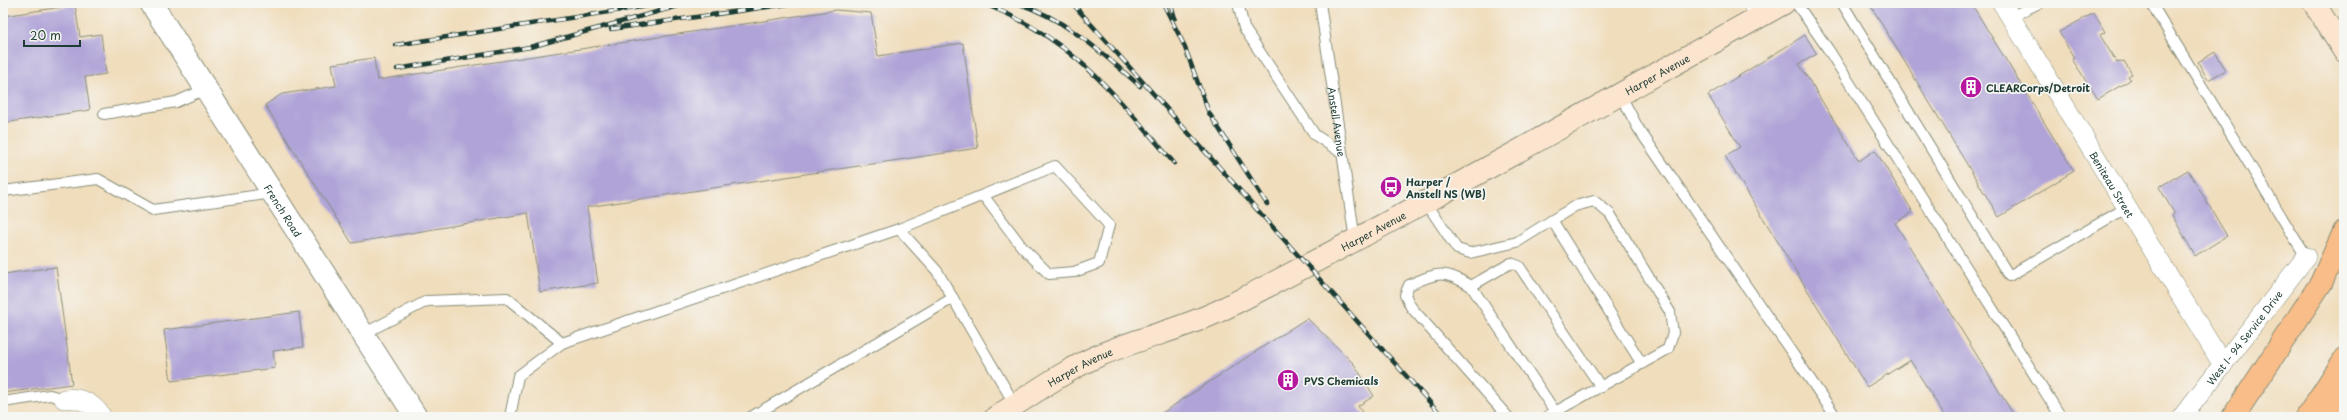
<svg xmlns="http://www.w3.org/2000/svg" width="2347" height="420" font-family="'Playpen Sans',sans-serif">
<style>
.building{fill:#afa3d7}
.lines{fill:none;stroke-linecap:round;stroke-linejoin:round}
.service-casing{stroke:#888d78;stroke-width:12}
.minor-casing{stroke:#888d78;stroke-width:20}
.tertiary-casing{stroke:#888d78;stroke-width:24}
.secondary-casing{stroke:#888d78;stroke-width:24}
.motorway-casing{stroke:#888d78;stroke-width:24}
.service{stroke:#fff;stroke-width:10}
.minor{stroke:#fff;stroke-width:19}
.tertiary{stroke:#fff;stroke-width:22}
.secondary{stroke:#fce5cf;stroke-width:22}
.motorway{stroke:#f8bd88;stroke-width:22}
.rail-casing{stroke:#1f3d34;stroke-width:4.5}
.rail{stroke:#f6f6f2;stroke-width:3;stroke-dasharray:9;stroke-linecap:butt}
.labels{text-anchor:middle;dominant-baseline:central;stroke-width:3.5;stroke-linejoin:round;paint-order:stroke}
.street-label{font-size:10px;fill:#1f3d34;stroke:#f6f6f2}
.poi-label{font-size:10px;font-weight:bold;fill:#1f3d34;stroke:#f6f6f2;text-anchor:start}
</style>
<rect width="100%" height="100%" fill="#f6f6f2"/>
<filter id="ink" filterUnits="userSpaceOnUse"><feTurbulence type="fractalNoise" baseFrequency=".025" numOctaves="2"/><feDisplacementMap in="SourceGraphic" scale="8" xChannelSelector="R" yChannelSelector="G"/><feConvolveMatrix kernelMatrix="1 2 1 2 8 2 1 2 1" color-interpolation-filters="sRGB"/></filter>
<filter id="wash" filterUnits="userSpaceOnUse"><feTurbulence type="fractalNoise" baseFrequency=".012" numOctaves="4" result="noise"/><feDisplacementMap in="SourceGraphic" scale="16" xChannelSelector="R" yChannelSelector="G"/><feGaussianBlur stdDeviation="0.9" result="paint"/><feColorMatrix in="noise" values="0 0 0 0 0 0 0 0 0 0 0 0 0 0 0 0 0 1.4 0 .05"/><feComposite in="paint" operator="in"/></filter>
<g filter="url(#wash)">
<rect width="100%" height="100%" fill="#f0ddbc"/>
<g id="blocks">
<path class="building" d="M 1869,3 L 1971,3 L 2074,171 L 1999,217 Z
M 75,5 L 80,37 L 101,34 L 106,74 L 85,77 L 90,110 L 3,123 L 3,16 Z
M 836,10 L 871,13 L 878,56 L 963,43 L 978,148 L 587,207 L 598,283 L 540,292 L 528,213 L 352,243 L 265,105 L 282,94 L 336,86 L 332,64 L 374,58 L 377,80 Z
M 2094,13 L 2105,32 L 2100,35 L 2117,63 L 2124,61 L 2132,74 L 2128,76 L 2130,80 L 2098,99 L 2072,59 L 2074,58 L 2059,32 Z
M 1805,35 L 1817,54 L 1799,64 L 1859,161 L 1875,150 L 1913,212 L 1895,223 L 2015,417 L 1945,417 L 1910,360 L 1867,387 L 1725,156 L 1740,147 L 1708,95 Z
M 2215,52 L 2226,70 L 2208,80 L 2198,62 Z
M 2188,170 L 2227,236 L 2195,256 L 2172,215 L 2174,213 L 2159,187 Z
M 56,267 L 72,384 L 3,393 L 3,274 Z
M 299,312 L 303,347 L 273,351 L 275,368 L 171,381 L 164,330 Z
M 1307,318 L 1354,364 L 1374,396 L 1358,406 L 1365,417 L 1156,417 Z"/>
</g>
</g>
<g filter="url(#ink)">
<use href="#blocks" fill-opacity="0" stroke="#888d78" stroke-width="1"/>
<g class="lines">
<g class="service-casing">
<g id="service">
<path d="M 1238,3 L 1244,28 L 1315,135 L 1342,153"/>
<path id="s1" d="M 1320,3 L 1355,240"/>
<path d="M 1796,3 L 1828,49 L 2061,417"/>
<path d="M 1842,3 L 2009,276 L 2126,208"/>
<path d="M 2151,3 L 2306,257"/>
<path d="M 2011,17 L 2039,3"/>
<path d="M 1620,94 L 1638,128 L 1836,417"/>
<path d="M 104,114 L 176,102 L 206,89"/>
<path d="M 3,191 L 98,179 L 153,210 L 273,193"/>
<path d="M 1425,201 L 1457,249 L 1470,253 L 1517,242 L 1575,206 L 1594,201 L 1610,214 L 1670,312 L 1673,333 L 1668,349 L 1546,417"/>
<path d="M 1552,220 L 1642,364"/>
<path d="M 899,229 L 1055,166 L 1109,225 L 1099,263 L 1074,272 L 1049,274 L 1022,247 L 983,195"/>
<path d="M 1471,286 L 1511,263 L 1519,266 L 1601,387"/>
<path d="M 363,334 L 427,301 L 507,298 L 562,343 L 899,229 L 937,271 L 1015,405"/>
<path d="M 3,402 L 50,395 L 64,399"/>
<path d="M 510,417 L 518,376 L 562,343"/>
<path d="M 751,417 L 953,298"/>
<path d="M 1508,417 L 1411,307 L 1405,295 L 1409,285 C 1437,273 1443,269 1471,286 L 1556,413"/>
</g>
</g>
<g class="minor-casing">
<g id="minor">
<path d="M 1754,3 L 1756,19"/>
<path id="s2" d="M 2002,3 L 2223,365"/>
<path d="M 64,399 C 80,397 93,403 102,417"/>
<path id="s3" d="M 2182,417 L 2306,257"/>
</g>
</g>
<g class="tertiary-casing">
<g id="tertiary">
<path id="s4" d="M 151,3 L 416,417"/>
</g>
</g>
<g class="secondary-casing">
<g id="secondary">
<path d="M 2314,3 L 2344,51"/>
<path id="s5" d="M 996,417 C 1030,396 1063,371 1100,355 C 1139,338 1183,329 1221,310 C 1412,213 1598,106 1784,3"/>
</g>
</g>
<g class="motorway-casing">
<path id="motorway" d="M 2233,417 L 2321,283 L 2344,232
M 2307,417 L 2344,360
M 2321,417 L 2344,390"/>
</g>
<use href="#service" class="service"/>
<use href="#minor" class="minor"/>
<use href="#tertiary" class="tertiary"/>
<use href="#secondary" class="secondary"/>
<use href="#motorway" class="motorway"/>
<g class="rail-casing">
<path id="rail" d="M 981,3 C 1070,35 1114,94 1174,163
M 1017,3 C 1066,19 1101,52 1140,86
M 1072,3 L 1443,417
M 1163,3 L 1184,45 L 1209,113 L 1267,204
M 1170,3 L 1175,18
M 611,29 L 795,3
M 395,45 L 667,3
M 397,69 L 530,47 L 689,3"/>
</g>
<use href="#rail" class="rail"/>
</g>
</g>
<defs>
<g id="building-disc" transform="scale(1.15)"><circle r="9.5" fill="#b5179e" stroke="#f6f6f2"/><path d="M-4-6H4V6H1V3H-1V6H-4ZM-2.5-4.3h1.7v1.8h-1.7ZM.8-4.3h1.7v1.8H.8ZM-2.5-1h1.7V.8h-1.7ZM.8-1h1.7V.8H.8Z" fill="#fff"/></g>
<g id="bus-disc" transform="scale(1.15)"><circle r="9.5" fill="#b5179e" stroke="#f6f6f2"/><path d="M-5-6H5V4H4V6H2V4H-2V6H-4V4H-5ZM-3.5-4V0h7V-4ZM-3.5 1.2v1.5H-2V1.2ZM2 1.2v1.5H3.5V1.2Z" fill="#fff"/></g>
</defs>
<g fill-rule="evenodd">
<use href="#building-disc" x="1971" y="87"/>
<use href="#bus-disc" x="1391" y="187"/>
<use href="#building-disc" x="1288" y="380"/>
</g>
<g class="labels">
<g class="street-label">
<text stroke="none"><textPath href="#s5" startOffset="746">Harper Avenue</textPath></text>
<text stroke="none"><textPath href="#s1" startOffset="120">Anstell Avenue</textPath></text>
<text stroke="none"><textPath href="#s2" startOffset="212">Beniteau Street</textPath></text>
<text stroke="none"><textPath href="#s4" startOffset="246">French Road</textPath></text>
<text stroke="none"><textPath href="#s5" startOffset="422">Harper Avenue</textPath></text>
<text stroke="none"><textPath href="#s3" startOffset="101">West I- 94 Service Drive</textPath></text>
<text stroke="none"><textPath href="#s5" startOffset="98">Harper Avenue</textPath></text>
</g>
<g class="poi-label">
<text x="1986" y="87">CLEARCorps/Detroit</text>
<text x="1406" y="181">Harper /<tspan x="1406" dy="12">Anstell NS (WB)</tspan></text>
<text x="1304" y="380">PVS Chemicals</text>
</g>
</g>
<rect width="2347" height="420" fill="none" stroke="#f6f6f2" stroke-width="16"/>
<path d="M24 40v6h56v-6" fill="none" stroke="#1f3d34" stroke-width="2"/>
<text x="30" y="40" font-size="12" fill="#1f3d34" stroke="#f6f6f2" stroke-width="3" paint-order="stroke">20 m</text>
</svg>
